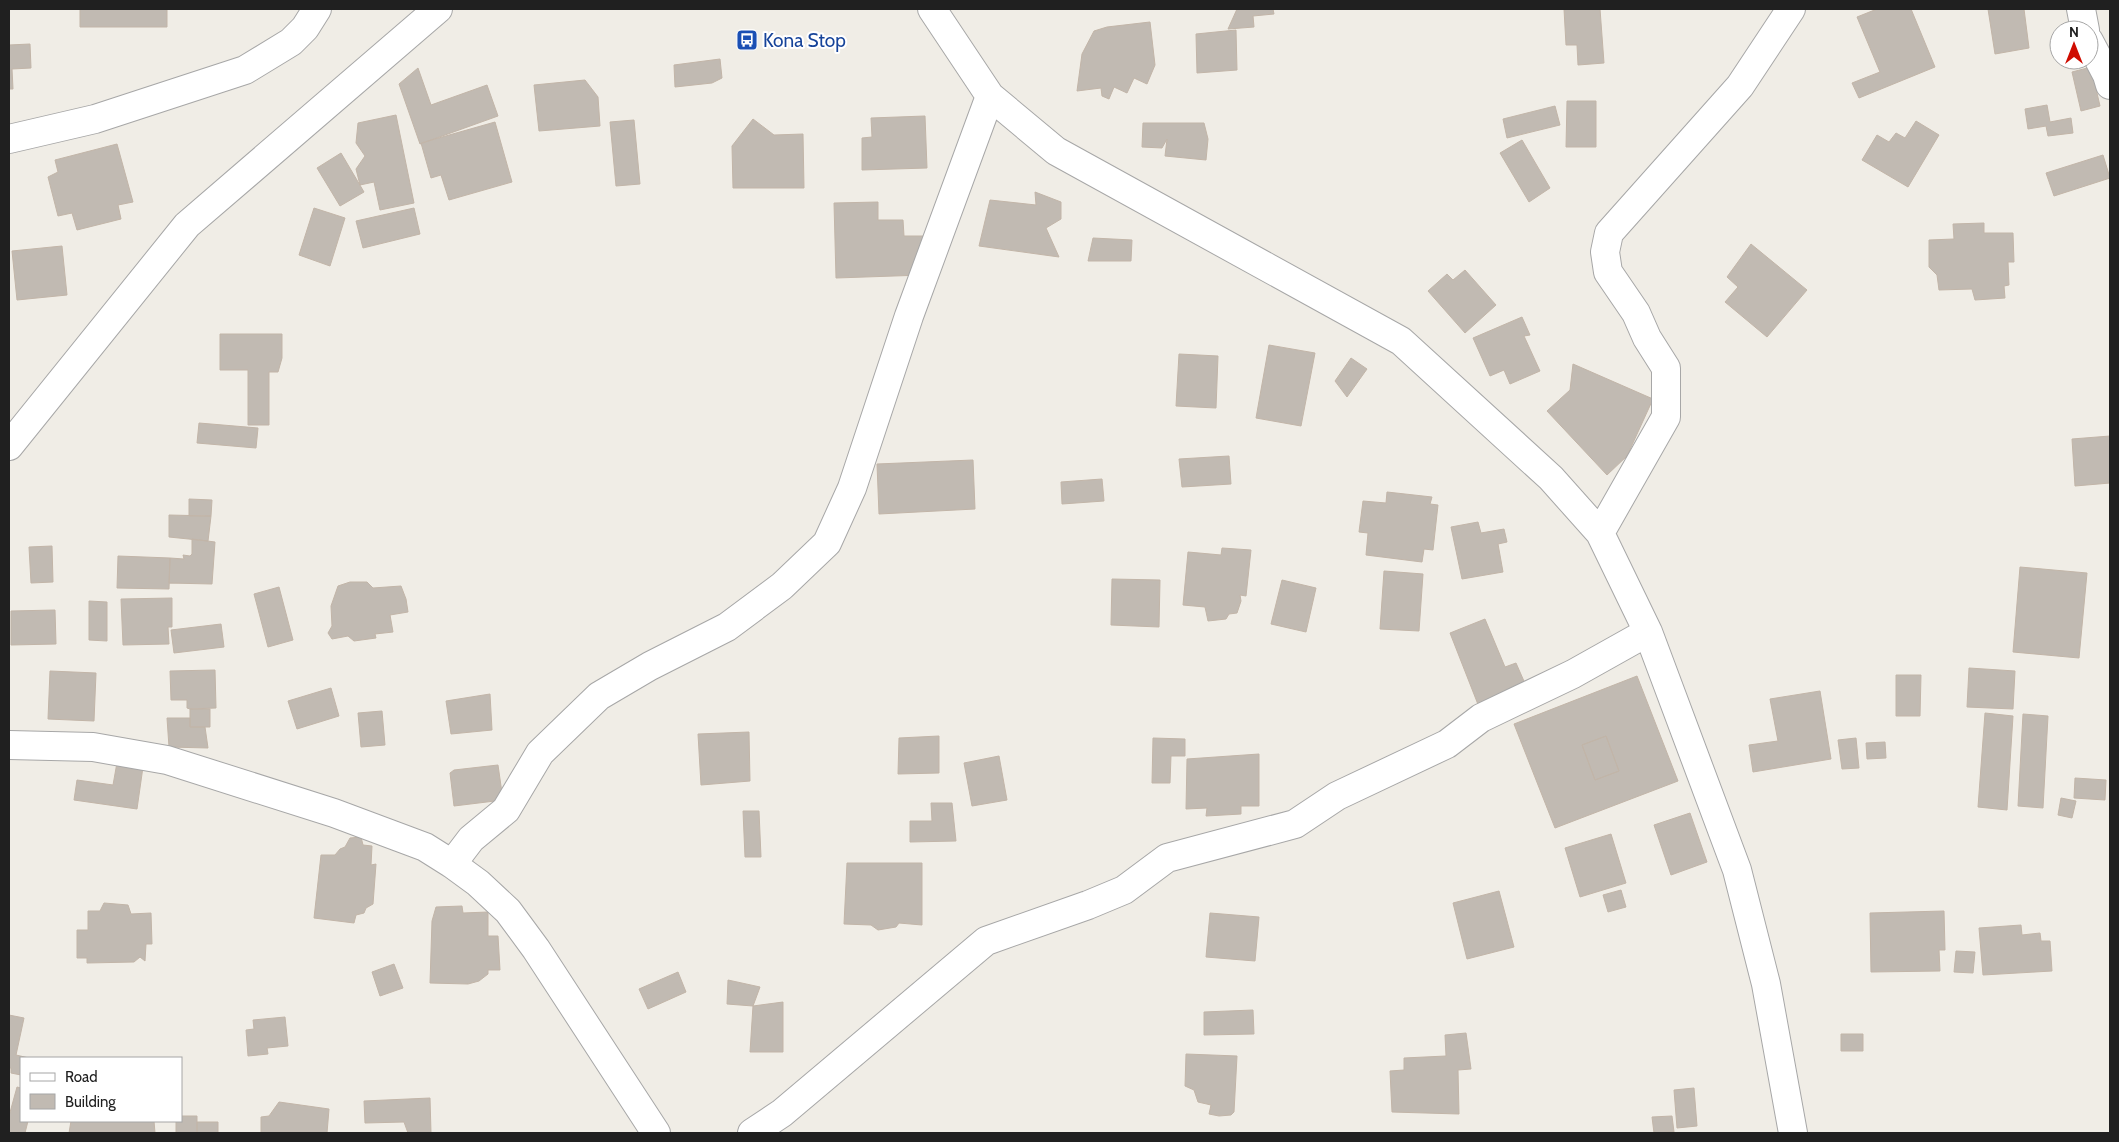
<svg xmlns="http://www.w3.org/2000/svg" width="2119" height="1142" font-family="Cabin,sans-serif">
<style>
.building{fill:#c1bab2;stroke:#c2b5a8;fill-rule:evenodd}
.lines{fill:none;stroke-linecap:round;stroke-linejoin:round}
.minor-casing{stroke:#a7a7a7;stroke-width:30}
.minor{stroke:#fff;stroke-width:28}
.labels{text-anchor:middle;dominant-baseline:central;stroke-width:4;stroke-linejoin:round;paint-order:stroke}
.transit-label{font-size:19px;fill:#164399;stroke:#fff;text-anchor:start}
</style>
<rect width="100%" height="100%" fill="#f0ede6"/>
<path class="building" d="M 80,9 L 167,9 L 167,27 L 80,27 Z
M 1237,9 L 1273,9 L 1274,14 L 1253,16 L 1254,27 L 1228,29 Z
M 1564,9 L 1600,9 L 1604,63 L 1578,65 L 1577,45 L 1566,45 Z
M 1877,9 L 1911,9 L 1935,67 L 1859,98 L 1852,83 L 1880,72 L 1857,17 Z
M 1988,9 L 2024,9 L 2029,48 L 1995,54 Z
M 1150,22 L 1155,65 L 1147,84 L 1134,78 L 1127,93 L 1114,87 L 1109,99 L 1102,96 L 1101,88 L 1077,91 L 1082,54 L 1094,31 L 1107,27 Z
M 1236,30 L 1237,70 L 1197,73 L 1196,34 Z
M 30,44 L 31,68 L 12,69 L 13,89 L 9,89 L 9,45 Z
M 720,59 L 722,78 L 712,83 L 675,87 L 674,65 Z
M 2091,67 L 2100,106 L 2081,111 L 2072,72 Z
M 418,68 L 431,105 L 487,85 L 498,116 L 420,144 L 399,84 Z
M 585,80 L 598,97 L 600,126 L 539,131 L 534,85 Z
M 1567,101 L 1596,101 L 1596,147 L 1566,147 Z
M 2047,105 L 2050,122 L 2071,118 L 2073,133 L 2048,136 L 2046,126 L 2028,129 L 2025,109 Z
M 1555,106 L 1560,125 L 1507,138 L 1503,119 Z
M 396,115 L 414,203 L 380,210 L 374,182 L 360,185 L 356,169 L 365,156 L 356,143 L 358,123 Z
M 925,116 L 927,168 L 862,170 L 862,138 L 872,137 L 871,118 Z
M 753,119 L 774,135 L 803,134 L 804,188 L 733,188 L 732,146 Z
M 634,120 L 640,184 L 616,186 L 610,122 Z
M 1916,121 L 1939,135 L 1908,187 L 1862,160 L 1877,135 L 1889,142 L 1896,133 L 1905,138 Z
M 495,122 L 512,182 L 449,200 L 441,175 L 431,178 L 421,143 Z
M 1143,123 L 1204,123 L 1208,139 L 1206,160 L 1165,156 L 1167,139 L 1162,148 L 1142,147 Z
M 1522,140 L 1550,188 L 1529,202 L 1500,153 Z
M 117,144 L 133,202 L 118,205 L 121,219 L 77,230 L 72,213 L 58,216 L 48,177 L 58,172 L 55,160 Z
M 341,153 L 364,192 L 340,206 L 317,168 Z
M 2103,155 L 2110,178 L 2054,196 L 2046,173 Z
M 1035,192 L 1061,202 L 1061,219 L 1046,228 L 1059,257 L 979,246 L 990,200 L 1036,205 Z
M 878,202 L 878,220 L 903,220 L 904,236 L 923,236 L 923,275 L 836,278 L 834,203 Z
M 314,208 L 345,218 L 330,266 L 299,255 Z
M 414,208 L 420,234 L 363,248 L 356,221 Z
M 1984,223 L 1984,233 L 2013,233 L 2014,262 L 2008,262 L 2009,285 L 2004,286 L 2005,298 L 1975,300 L 1972,289 L 1939,290 L 1937,275 L 1929,267 L 1929,240 L 1954,239 L 1953,224 Z
M 1093,238 L 1132,240 L 1131,261 L 1088,261 Z
M 1751,244 L 1807,290 L 1767,337 L 1725,302 L 1738,287 L 1727,277 Z
M 62,246 L 67,295 L 17,300 L 12,251 Z
M 1465,270 L 1496,305 L 1465,333 L 1428,291 L 1447,274 L 1453,280 Z
M 1522,317 L 1530,335 L 1524,336 L 1540,371 L 1510,384 L 1504,370 L 1490,376 L 1473,338 Z
M 220,334 L 282,334 L 282,358 L 278,372 L 269,372 L 269,425 L 248,425 L 248,370 L 220,370 Z
M 1269,345 L 1315,353 L 1301,426 L 1256,418 Z
M 1179,354 L 1218,356 L 1216,408 L 1176,406 Z
M 1351,358 L 1367,369 L 1347,397 L 1335,381 Z
M 1573,364 L 1653,399 L 1627,456 L 1607,475 L 1547,411 L 1570,390 Z
M 199,423 L 258,428 L 256,448 L 197,443 Z
M 2110,436 L 2110,483 L 2075,486 L 2072,439 Z
M 1229,456 L 1231,484 L 1182,487 L 1179,459 Z
M 973,460 L 975,509 L 879,514 L 877,464 Z
M 1102,479 L 1104,501 L 1062,504 L 1061,482 Z
M 1387,492 L 1432,497 L 1430,504 L 1438,505 L 1433,550 L 1424,549 L 1422,562 L 1366,555 L 1368,533 L 1359,532 L 1363,501 L 1386,503 Z
M 189,499 L 212,500 L 211,516 L 189,516 Z
M 169,515 L 211,516 L 208,541 L 169,537 Z
M 1478,522 L 1481,533 L 1504,529 L 1507,542 L 1498,544 L 1503,572 L 1462,579 L 1451,527 Z
M 192,539 L 215,542 L 212,584 L 169,583 L 170,558 L 184,559 L 183,555 L 190,556 L 192,554 Z
M 52,546 L 53,582 L 31,583 L 29,547 Z
M 1222,548 L 1251,550 L 1246,596 L 1240,595 L 1241,601 L 1237,613 L 1229,614 L 1226,619 L 1208,621 L 1205,607 L 1183,605 L 1188,552 L 1221,555 Z
M 118,556 L 170,558 L 169,589 L 117,588 Z
M 2020,567 L 2087,573 L 2079,658 L 2013,652 Z
M 1384,571 L 1423,574 L 1419,631 L 1380,629 Z
M 1112,579 L 1160,580 L 1159,627 L 1111,625 Z
M 1282,580 L 1316,588 L 1306,632 L 1271,624 Z
M 350,582 L 367,582 L 373,588 L 401,586 L 406,599 L 408,612 L 390,615 L 393,632 L 375,634 L 376,638 L 354,641 L 348,636 L 332,639 L 328,633 L 332,626 L 331,606 L 338,586 Z
M 279,587 L 293,640 L 268,647 L 254,594 Z
M 172,598 L 172,627 L 168,627 L 169,644 L 123,645 L 121,599 Z
M 89,601 L 107,602 L 107,641 L 89,640 Z
M 55,610 L 56,644 L 11,645 L 11,611 Z
M 1485,619 L 1505,667 L 1516,663 L 1527,688 L 1479,707 L 1450,633 Z
M 221,624 L 224,647 L 174,653 L 171,630 Z
M 1969,668 L 2015,671 L 2013,709 L 1967,707 Z
M 215,670 L 216,708 L 190,709 L 187,708 L 187,700 L 171,700 L 170,671 Z
M 50,671 L 96,673 L 94,721 L 48,719 Z
M 1896,675 L 1921,675 L 1920,716 L 1896,716 Z
M 1637,676 L 1678,781 L 1555,828 L 1514,724 ZM 1606,736 L 1619,771 L 1595,780 L 1582,745 Z
M 331,688 L 339,716 L 297,729 L 288,701 Z
M 1820,691 L 1831,759 L 1753,772 L 1749,745 L 1778,741 L 1770,699 Z
M 490,694 L 492,730 L 451,734 L 446,701 Z
M 190,709 L 210,709 L 210,727 L 190,727 Z
M 382,711 L 385,745 L 361,747 L 358,713 Z
M 1985,713 L 2013,716 L 2007,810 L 1978,807 Z
M 2023,714 L 2048,716 L 2043,808 L 2018,806 Z
M 167,718 L 190,718 L 190,727 L 205,727 L 208,748 L 169,747 Z
M 749,732 L 750,781 L 701,785 L 698,734 Z
M 939,736 L 939,773 L 898,774 L 899,738 Z
M 1606,736 L 1619,771 L 1595,780 L 1582,745 Z
M 1153,738 L 1185,739 L 1185,756 L 1171,756 L 1170,783 L 1152,783 Z
M 1856,738 L 1859,768 L 1842,769 L 1838,740 Z
M 1885,742 L 1886,758 L 1867,759 L 1866,743 Z
M 1259,754 L 1259,806 L 1241,806 L 1241,814 L 1206,816 L 1207,808 L 1186,809 L 1187,759 Z
M 999,756 L 1007,800 L 972,806 L 964,763 Z
M 118,757 L 144,760 L 137,809 L 74,800 L 77,780 L 113,785 Z
M 498,765 L 503,800 L 454,806 L 450,773 L 454,770 Z
M 2075,778 L 2106,780 L 2105,800 L 2074,798 Z
M 2061,798 L 2076,801 L 2072,818 L 2058,815 Z
M 931,803 L 952,803 L 956,841 L 910,842 L 910,821 L 932,821 Z
M 743,811 L 759,811 L 761,857 L 745,857 Z
M 1690,813 L 1707,862 L 1671,875 L 1654,825 Z
M 1611,834 L 1626,883 L 1580,897 L 1565,848 Z
M 361,837 L 363,845 L 372,846 L 371,865 L 376,864 L 373,904 L 366,908 L 364,913 L 356,915 L 354,923 L 314,918 L 321,855 L 335,855 L 340,849 L 345,847 L 350,838 Z
M 847,863 L 922,863 L 922,925 L 899,923 L 896,927 L 878,930 L 871,925 L 844,924 Z
M 1621,890 L 1626,907 L 1608,912 L 1603,895 Z
M 1499,891 L 1514,947 L 1467,959 L 1453,903 Z
M 104,903 L 128,905 L 131,914 L 151,913 L 152,944 L 146,944 L 145,961 L 140,957 L 134,962 L 87,963 L 87,958 L 77,958 L 77,930 L 88,930 L 88,911 L 100,911 Z
M 462,906 L 463,913 L 488,912 L 488,936 L 498,936 L 500,970 L 488,970 L 488,974 L 479,981 L 468,984 L 430,983 L 432,921 L 436,907 Z
M 1944,911 L 1945,950 L 1939,950 L 1940,971 L 1871,972 L 1870,913 Z
M 1210,913 L 1259,917 L 1255,961 L 1206,957 Z
M 2021,925 L 2022,935 L 2040,933 L 2041,941 L 2050,941 L 2052,971 L 1983,975 L 1979,928 Z
M 1956,951 L 1975,952 L 1973,973 L 1954,972 Z
M 394,964 L 403,988 L 380,996 L 372,972 Z
M 678,972 L 686,992 L 648,1009 L 639,989 Z
M 728,980 L 760,987 L 753,1006 L 727,1004 Z
M 783,1002 L 783,1052 L 750,1052 L 753,1006 Z
M 1253,1010 L 1254,1034 L 1204,1035 L 1204,1012 Z
M 9,1015 L 24,1018 L 16,1055 L 29,1058 L 21,1058 L 21,1075 L 11,1073 L 11,1068 L 9,1068 Z
M 285,1017 L 288,1046 L 267,1048 L 268,1054 L 248,1056 L 246,1030 L 254,1029 L 253,1020 Z
M 1466,1033 L 1471,1069 L 1458,1070 L 1459,1114 L 1392,1112 L 1390,1071 L 1404,1070 L 1404,1058 L 1446,1056 L 1445,1035 Z
M 1841,1034 L 1863,1034 L 1863,1051 L 1841,1051 Z
M 1186,1054 L 1237,1056 L 1234,1112 L 1231,1115 L 1219,1116 L 1209,1114 L 1211,1105 L 1198,1102 L 1194,1090 L 1185,1086 Z
M 17,1087 L 21,1088 L 21,1121 L 28,1121 L 25,1133 L 9,1133 L 9,1116 Z
M 1694,1088 L 1697,1126 L 1677,1128 L 1674,1090 Z
M 430,1098 L 431,1133 L 408,1133 L 404,1122 L 365,1123 L 364,1101 Z
M 279,1102 L 329,1109 L 327,1133 L 261,1133 L 261,1117 L 269,1116 Z
M 181,1116 L 197,1116 L 197,1133 L 176,1133 L 176,1121 L 181,1121 Z
M 1672,1116 L 1674,1132 L 1654,1133 L 1652,1117 Z
M 71,1121 L 154,1121 L 155,1133 L 69,1133 Z
M 197,1122 L 218,1122 L 218,1133 L 197,1133 Z"/>
<g class="lines">
<g class="minor-casing">
<path id="minor" d="M 932,9 L 990,96 L 1056,151 L 1401,341 L 1551,478 L 1600,533 L 1648,632 L 1737,870 L 1766,984 L 1793,1133
M 2081,9 L 2085,30
M 2089,41 L 2107,75 L 2110,85
M 9,139 L 95,119 L 245,70 L 291,42 L 305,28 L 317,9
M 9,446 L 187,225 L 438,9
M 1600,533 L 1666,417 L 1666,368 L 1647,338 L 1636,313 L 1608,272 L 1605,252 L 1609,233 L 1740,86 L 1791,9
M 9,745 L 93,747 L 167,760 L 334,813 L 425,847 L 452,864 L 478,883 L 508,911 L 536,949 L 656,1133
M 452,864 L 471,839 L 506,810 L 540,753 L 599,696 L 650,666 L 727,627 L 782,586 L 827,543 L 852,488 L 909,316 L 990,96
M 752,1133 L 782,1113 L 986,941 L 1088,905 L 1124,890 L 1167,858 L 1295,824 L 1337,796 L 1447,744 L 1481,718 L 1573,674 L 1648,632"/>
</g>
<use href="#minor" class="minor"/>
</g>
<defs>
<g id="bus-square" transform="scale(1.125)"><rect x="-9" y="-9" width="18" height="18" rx="4" fill="#1a4fb4" stroke="#fff"/><path d="M-5-6H5V4H4V6H2V4H-2V6H-4V4H-5ZM-3.5-4V0h7V-4ZM-3.5 1.2v1.5H-2V1.2ZM2 1.2v1.5H3.5V1.2Z" fill="#fff"/></g>
</defs>
<g fill-rule="evenodd">
<use href="#bus-square" x="747" y="40"/>
</g>
<g class="labels">
<g class="transit-label">
<text x="763" y="40">Kona Stop</text>
</g>
</g>
<rect width="2119" height="1142" fill="none" stroke="#202020" stroke-width="20"/>
<rect x="20" y="1057" width="162" height="65" fill="#ffffff" stroke="#a6a6a6"/>
<rect x="30" y="1073" width="25" height="8" fill="#ffffff" stroke="#a6a6a6"/>
<text x="65" y="1082" font-size="15" fill="#202020">Road</text>
<rect x="30" y="1094" width="25" height="15" fill="#c1bab2" stroke="#a6a6a6"/>
<text x="65" y="1107" font-size="15" fill="#202020">Building</text>
<g transform="translate(2074 45)"><circle r="24" fill="#ffffff" stroke="#a6a6a6"/>
<path d="M0-4L9 19L0 12L-9 19Z" fill="#cf0c00"/>
<text y="-8" font-size="14" font-weight="bold" text-anchor="middle" fill="#202020">N</text>
</g>
</svg>
